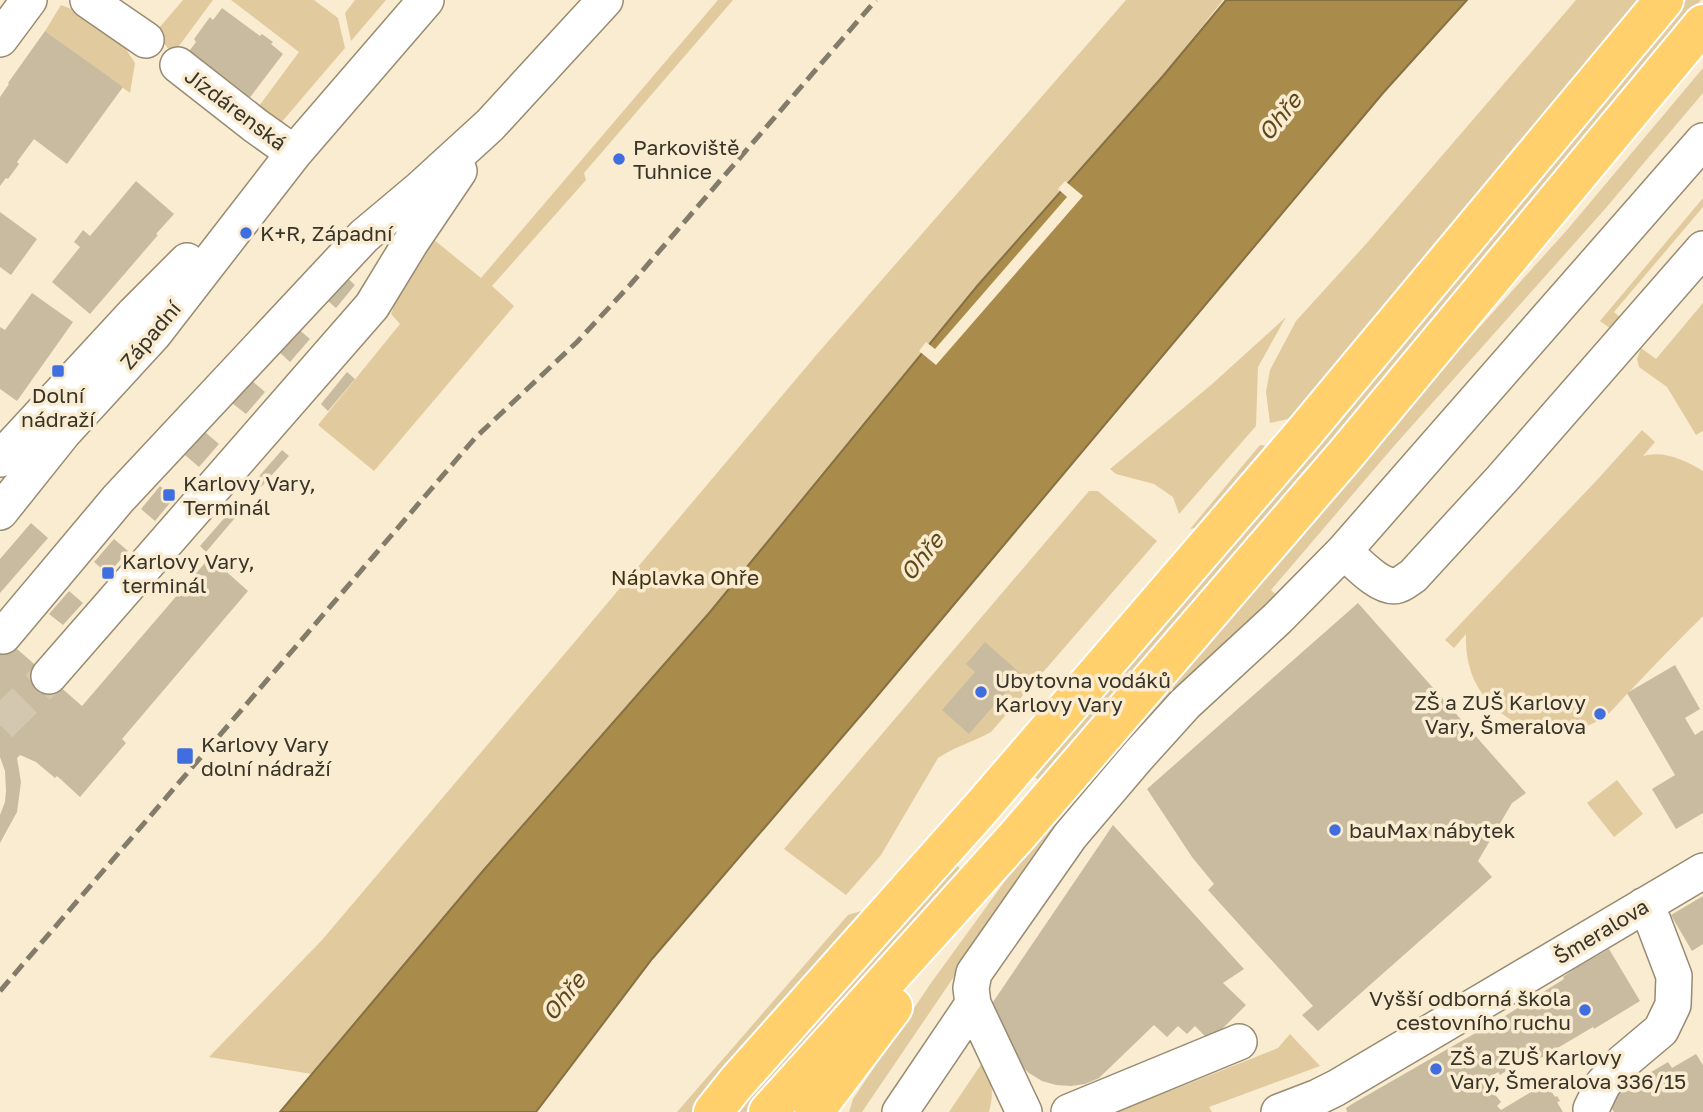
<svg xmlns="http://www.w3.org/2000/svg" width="1703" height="1112" font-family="'Golos Text',sans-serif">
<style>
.green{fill:#e1cb9e}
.water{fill:#a98b4c;stroke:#877142;stroke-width:2}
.pier{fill:#faecd0}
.building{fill:#c9bba0}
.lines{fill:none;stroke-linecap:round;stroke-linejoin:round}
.minor-tunnel{stroke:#d3c7af;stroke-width:35;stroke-dasharray:35 18;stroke-linecap:butt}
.minor-casing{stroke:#988b71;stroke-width:38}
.highway-casing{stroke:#fff;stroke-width:42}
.minor{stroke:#fff;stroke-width:35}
.highway{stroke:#ffd06b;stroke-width:38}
.rail{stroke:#847c6a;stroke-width:5;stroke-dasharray:14 7;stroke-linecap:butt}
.poi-dot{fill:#406edf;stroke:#faecd0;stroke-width:2.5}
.labels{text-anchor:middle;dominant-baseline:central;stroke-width:7;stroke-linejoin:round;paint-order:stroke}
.street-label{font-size:21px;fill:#393429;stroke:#faecd0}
.poi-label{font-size:21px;fill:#393429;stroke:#faecd0;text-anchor:start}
.park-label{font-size:21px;fill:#3f3215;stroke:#faecd0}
.water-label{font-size:23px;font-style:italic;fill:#5f4918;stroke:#faecd0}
</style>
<rect width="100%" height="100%" fill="#faecd0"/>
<path class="green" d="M 183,0 L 213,0 L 173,54 L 161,40 L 159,28 Z
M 231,0 L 314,0 L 338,18 L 345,48 L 280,124 L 253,114 L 299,52 Z
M 355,0 L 386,0 L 351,41 L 345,13 Z
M 718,0 L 733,0 L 584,173 L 586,180 L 492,286 L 514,306 L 374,471 L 318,425 L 400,324 L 391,314 L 405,278 L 433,239 L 481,278 Z
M 1126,0 L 1223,0 L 1163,76 L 978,285 L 710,612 L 482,872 L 312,1074 L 209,1057 L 322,940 L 578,638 L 818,353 Z
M 1576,0 L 1644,0 L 1293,418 L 1270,423 L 1266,392 L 1270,370 L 1296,321 L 1366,244 Z
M 1686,0 L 1701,0 L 1328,444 L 1041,782 L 1031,774 Z
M 61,5 L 74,10 L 122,43 L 135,63 L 130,93 L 45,31 Z
M 1703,68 L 1703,93 L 1605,209 L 1394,446 L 1271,590 L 1282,600 L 1017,884 L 862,1112 L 849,1112 L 853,1099 L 931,983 L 1024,855 L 1386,431 L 1567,230 Z
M 1703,198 L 1703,207 L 1614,312 L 1630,326 L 1614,331 L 1600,321 Z
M 1703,303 L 1703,431 L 1696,435 L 1667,387 L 1639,367 L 1637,359 L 1641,348 L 1656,359 Z
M 1286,317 L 1258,367 L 1256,426 L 1179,514 L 1173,497 L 1154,484 L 1116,474 L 1110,469 L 1211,385 Z
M 1642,430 L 1655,442 L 1643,456 C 1664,450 1685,460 1703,471 L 1703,616 C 1679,640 1655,664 1632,689 C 1622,698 1613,712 1601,719 C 1569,738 1530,736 1501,713 C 1475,693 1465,666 1466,634 L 1454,648 L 1445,640 L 1597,480 Z
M 1260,445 L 1270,446 L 1201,527 L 1190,529 Z
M 1089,491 L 1098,491 L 1157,541 L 991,732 C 973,742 954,747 938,758 L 881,855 L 846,895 L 784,849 Z
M 1617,780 L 1643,814 L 1614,837 L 1587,803 Z
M 920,845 L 923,847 L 774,1014 L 692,1112 L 677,1112 L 848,915 L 864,910 Z
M 954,863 L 962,870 L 818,1029 L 746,1112 L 739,1112 L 736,1109 Z
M 1290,1034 L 1320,1066 L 1209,1107 L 1212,1112 L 1117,1112 L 1278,1048 Z
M 984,1060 C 991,1080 995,1091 989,1112 L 949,1112 Z"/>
<path class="water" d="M 1226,0 L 1467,0 L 1383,93 L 868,707 L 652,959 L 536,1112 L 280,1112 L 482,872 L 710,612 L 978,285 L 1163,76 Z"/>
<path class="pier" d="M 1065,181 L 1083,196 L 936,365 L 919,351 L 926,342 L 935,349 L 1067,197 L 1058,189 Z"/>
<path class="building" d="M 222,8 L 260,36 L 262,34 L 273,42 L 271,44 L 283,54 L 248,100 L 187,54 L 196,42 L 194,39 L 210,17 L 213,20 Z
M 45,31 L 123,87 L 67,164 L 34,139 L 17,162 L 19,164 L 8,179 L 6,178 L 0,186 L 0,97 L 9,84 L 8,83 Z
M 136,181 L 174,214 L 156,234 L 158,235 L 90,314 L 52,282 L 80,247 L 74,242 L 83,230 L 90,236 Z
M 0,212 L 37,239 L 11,275 L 0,267 Z
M 342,273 L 355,285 L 336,308 L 322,296 Z
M 32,293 L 73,322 L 17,401 L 0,389 L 0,327 L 5,330 Z
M 296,327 L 310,339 L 290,362 L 277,350 Z
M 347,372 L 355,379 L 328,411 L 321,404 Z
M 251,380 L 265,392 L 246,414 L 232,403 Z
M 205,432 L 219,444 L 199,467 L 185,455 Z
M 282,450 L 289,456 L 254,495 L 248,489 Z
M 160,486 L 174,498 L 155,521 L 141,509 Z
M 234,507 L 240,512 L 206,552 L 200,546 Z
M 31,523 L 48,538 L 0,593 L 0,559 Z
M 114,539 L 128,551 L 108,574 L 94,562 Z
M 210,557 L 248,591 L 122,739 L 126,743 L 80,797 L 57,776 L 55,778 L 36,762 L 20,755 L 17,758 L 21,782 L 17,812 L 0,843 L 0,815 L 5,802 L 6,791 L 5,771 L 0,757 L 0,634 L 82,706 Z
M 69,591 L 83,603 L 63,625 L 49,614 Z
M 1358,603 L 1526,793 L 1512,803 L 1478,861 L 1492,877 L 1318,1031 L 1302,1015 L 1313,1006 L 1208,890 L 1214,884 L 1192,857 L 1147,789 Z
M 985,642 L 1021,674 L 969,734 L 942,710 L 975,672 L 966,664 Z
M 1675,665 L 1700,709 L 1685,718 L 1695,735 L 1703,730 L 1703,813 L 1676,829 L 1652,789 L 1675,775 L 1627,693 Z
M 1113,825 L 1244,969 L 1223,983 L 1246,1005 L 1210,1041 L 1195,1026 L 1187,1034 L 1178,1026 L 1167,1037 L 1154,1025 L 1099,1078 L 1085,1084 L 1071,1086 L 1056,1085 L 1042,1081 L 1029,1073 L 1018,1063 L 991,1005 Z
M 1703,896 L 1703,944 L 1692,951 L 1671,915 Z
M 1609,949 L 1640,1001 L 1594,1029 L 1593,1027 L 1534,1062 L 1528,1053 L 1509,1064 L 1511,1068 L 1500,1075 L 1498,1072 L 1484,1081 L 1501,1102 L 1497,1106 L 1501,1110 L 1546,1083 L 1555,1097 L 1557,1096 L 1560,1101 L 1557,1102 L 1563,1112 L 1347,1112 L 1346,1108 L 1352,1104 L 1505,1016 L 1564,979 L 1563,977 L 1576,968 Z
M 1696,1054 L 1703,1065 L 1703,1112 L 1614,1112 L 1606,1099 L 1668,1062 L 1672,1068 Z"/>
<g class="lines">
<path class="minor-tunnel" d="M 0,725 L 49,676"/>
<g class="minor-casing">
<path id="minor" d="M 88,0 L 146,40
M 0,39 L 29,0
M 178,65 L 256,126 L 294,153
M 1703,141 L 1344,551 C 1355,561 1382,591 1398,585 C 1403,584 1408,579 1413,576 L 1502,479 L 1703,249
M 0,459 L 135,313 L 187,261
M 0,512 L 63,433 L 153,335 L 294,153 L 426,0
M 3,636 L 118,499 L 364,236 L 420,189 L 490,125 L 605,0
M 49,676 L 372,306 L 411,242 L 459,171
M 973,1004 L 1024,1112
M 900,1112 L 973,1004 L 971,988 L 974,973 L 1070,836 L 1138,756 L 1185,704 L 1278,618 L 1344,551
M 1069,1112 L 1239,1042
M 1279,1112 L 1318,1097 L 1336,1088 L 1703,871
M 1592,1112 L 1591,1109 L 1603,1084 L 1623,1062 L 1661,1030 L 1673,1005 L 1674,976 L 1653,921 L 1643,906"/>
</g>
<g class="highway-casing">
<path id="highway" d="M 713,1112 L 736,1083 L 981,808 L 1303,434 L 1664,0
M 768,1112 L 1016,837 L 1346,454 L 1703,24
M 814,1112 L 893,1007"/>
</g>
<use href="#minor" class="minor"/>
<use href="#highway" class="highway"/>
<path class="rail" d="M 0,991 L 475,438 L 577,342 L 630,285 L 876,0"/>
</g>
<g class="poi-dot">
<circle cx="619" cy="159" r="7"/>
<circle cx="246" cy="233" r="7"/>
<rect x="51" y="364" width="14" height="14" rx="3.5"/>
<rect x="162" y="488" width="14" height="14" rx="3.5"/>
<rect x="101" y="566" width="14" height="14" rx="3.5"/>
<circle cx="981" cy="692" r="7"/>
<circle cx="1600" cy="714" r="7"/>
<rect x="176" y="747" width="18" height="18" rx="3.5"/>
<circle cx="1335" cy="830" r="7"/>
<circle cx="1585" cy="1010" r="7"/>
<circle cx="1436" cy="1069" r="7"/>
</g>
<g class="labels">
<g class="street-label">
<text transform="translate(236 109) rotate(37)">Jízdárenská</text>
<text transform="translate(150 335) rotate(-50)">Západní</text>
<text transform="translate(1601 931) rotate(-31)">Šmeralova</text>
</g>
<g class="poi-label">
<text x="633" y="147">Parkoviště<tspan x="633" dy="24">Tuhnice</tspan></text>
<text x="260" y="233">K+R, Západní</text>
<text x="58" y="395" text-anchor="middle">Dolní<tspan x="58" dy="24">nádraží</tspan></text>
<text x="183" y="483">Karlovy Vary,<tspan x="183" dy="24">Terminál</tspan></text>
<text x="122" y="561">Karlovy Vary,<tspan x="122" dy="24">terminál</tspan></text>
<text x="995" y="680">Ubytovna vodáků<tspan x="995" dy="24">Karlovy Vary</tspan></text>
<text x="1586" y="702" text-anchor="end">ZŠ a ZUŠ Karlovy<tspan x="1586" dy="24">Vary, Šmeralova</tspan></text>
<text x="201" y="744">Karlovy Vary<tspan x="201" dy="24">dolní nádraží</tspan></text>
<text x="1349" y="830">bauMax nábytek</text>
<text x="1571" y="998" text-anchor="end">Vyšší odborná škola<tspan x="1571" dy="24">cestovního ruchu</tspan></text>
<text x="1450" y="1057">ZŠ a ZUŠ Karlovy<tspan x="1450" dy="24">Vary, Šmeralova 336/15</tspan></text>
</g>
<g class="park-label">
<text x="685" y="577">Náplavka Ohře</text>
</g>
<g class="water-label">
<text transform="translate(1279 116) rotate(-51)">Ohře</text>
<text transform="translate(921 556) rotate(-51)">Ohře</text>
<text transform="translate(563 996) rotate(-51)">Ohře</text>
</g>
</g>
</svg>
